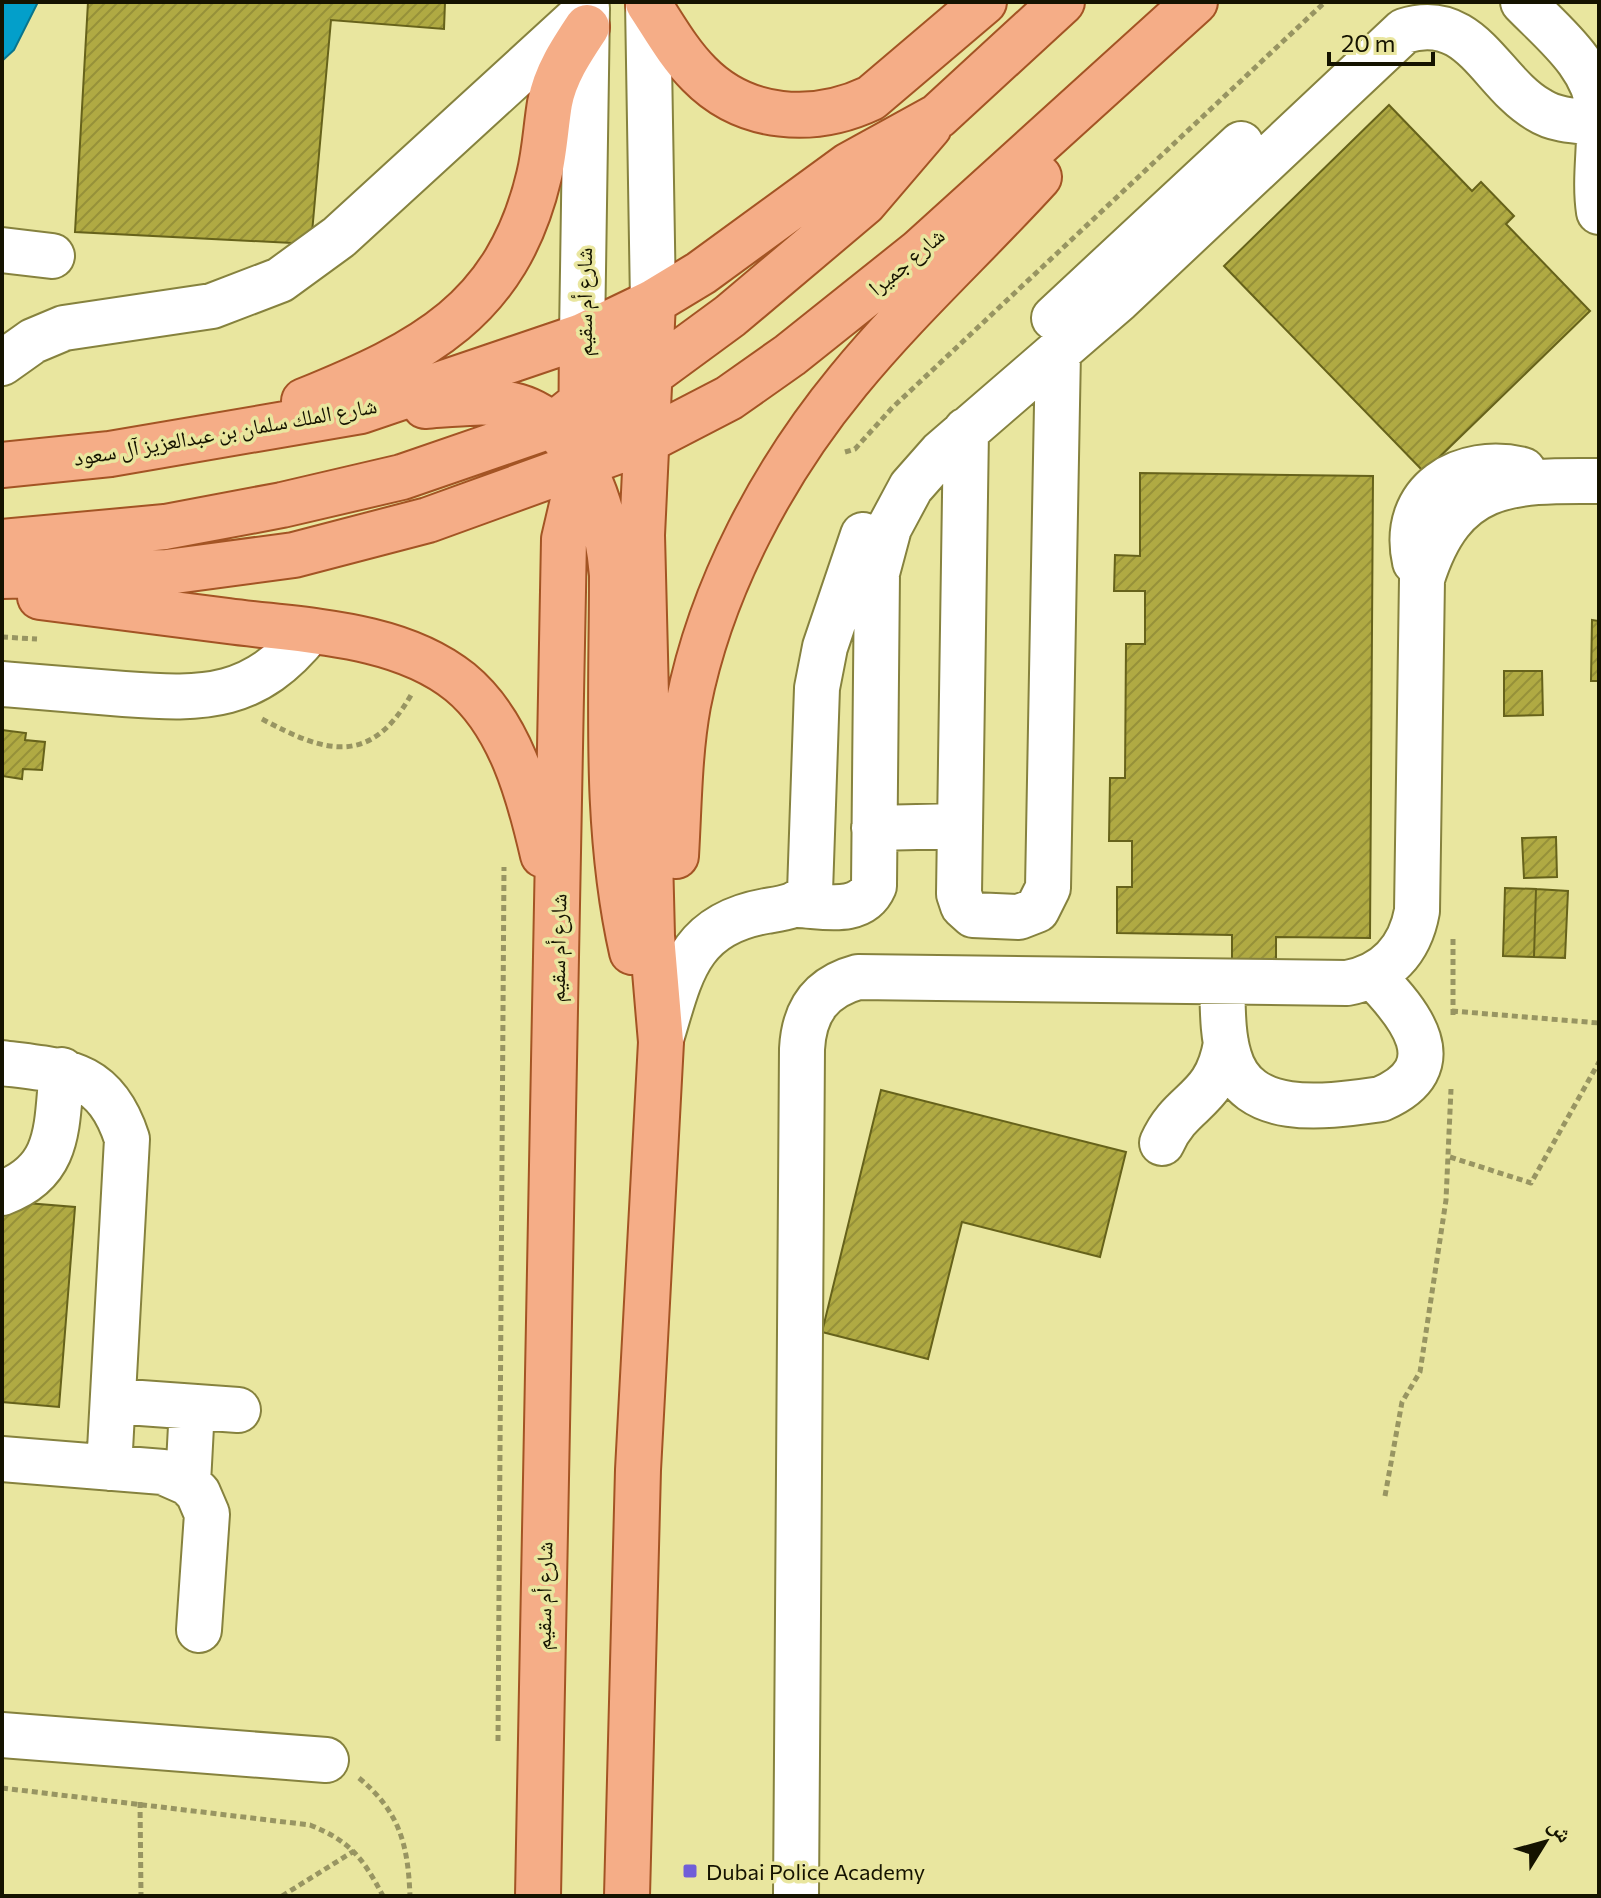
<svg xmlns="http://www.w3.org/2000/svg" width="1601" height="1898" font-family="Commissioner,'Noto Naskh Arabic',sans-serif">
<style>
.water{fill:#039fca;stroke:#08758d;stroke-width:2}
.building{fill:url(#building-hatch);stroke:#66621b;stroke-width:2}
.lines{fill:none;stroke-linecap:round;stroke-linejoin:round}
.minor-casing{stroke:#86823e;stroke-width:48}
.major-casing{stroke:#a35424;stroke-width:48}
.path{stroke:#989562;stroke-width:5;stroke-dasharray:6 4;stroke-linecap:butt}
.minor{stroke:#fff;stroke-width:44}
.major{stroke:#f5ad87;stroke-width:44}
.poi-dot{fill:#705ed8;stroke:#e9e69f;stroke-width:3}
.labels{text-anchor:middle;dominant-baseline:central;stroke-width:7;stroke-linejoin:round;paint-order:stroke}
.street-label{font-size:22px;fill:#151300;stroke:#e9e69f}
.poi-label{font-size:22px;fill:#151300;stroke:#e9e69f;text-anchor:start}
</style>
<defs>
<pattern id="building-hatch" width="6" height="6" patternUnits="userSpaceOnUse" patternTransform="scale(2)"><rect width="6" height="6" fill="#b0aa43"/><path d="M-1 1l2-2M0 6l6-6M5 7l2-2" fill="none" stroke="#969139"/></pattern>
</defs>
<rect width="100%" height="100%" fill="#e9e69f"/>
<path class="water" d="M 2,2 L 38,2 L 14,50 L 2,61 Z"/>
<path class="building" d="M 88,2 L 445,2 L 444,29 L 331,20 L 311,244 L 75,232 Z
M 1389,105 L 1472,191 L 1481,182 L 1514,216 L 1506,224 L 1590,311 L 1424,472 L 1224,266 Z
M 1140,473 L 1373,476 L 1370,938 L 1276,937 L 1276,966 L 1232,966 L 1232,935 L 1117,933 L 1117,887 L 1132,887 L 1132,841 L 1109,841 L 1110,778 L 1125,778 L 1126,644 L 1145,644 L 1145,591 L 1114,591 L 1115,555 L 1140,556 Z
M 1592,620 L 1599,621 L 1599,681 L 1591,681 Z
M 1504,671 L 1542,671 L 1543,715 L 1504,716 Z
M 2,730 L 26,733 L 25,740 L 45,742 L 42,770 L 23,769 L 22,779 L 2,776 Z
M 1556,837 L 1557,877 L 1524,878 L 1522,838 Z
M 1505,888 L 1536,889 L 1534,957 L 1503,956 Z
M 1536,889 L 1568,891 L 1565,958 L 1534,957 Z
M 881,1090 L 1126,1152 L 1100,1257 L 962,1222 L 928,1359 L 822,1332 Z
M 2,1201 L 75,1207 L 59,1407 L 2,1402 Z"/>
<g class="lines">
<g class="minor-casing">
<path id="minor" d="M 648,2 L 653,302
M 1523,2 C 1554,34 1595,65 1599,112 C 1601,145 1594,179 1599,212
M 2,250 L 52,256
M 1054,318 L 1241,144
M 582,336 L 587,8
M 2,363 L 33,341 L 64,328 L 212,306 L 280,280 L 339,237 L 587,10
M 966,430 L 959,894 L 963,906 L 973,915 L 1019,917 L 1037,910 L 1048,888 L 1058,351
M 1415,562 C 1399,491 1462,455 1523,470
M 2,684 C 43,687 84,691 124,694 C 206,700 255,700 310,631
M 874,828 L 960,826
M 798,905 C 824,906 861,916 874,886 L 877,573 L 889,528 L 911,487 L 941,453 L 1119,299 L 1404,31 C 1472,9 1491,83 1539,110 C 1556,121 1579,121 1599,123
M 1222,982 C 1223,1006 1222,1033 1229,1056 C 1247,1121 1331,1106 1381,1099 C 1455,1067 1409,1013 1373,976
M 661,1039 C 681,973 688,925 766,911 C 784,908 798,907 810,892 L 817,688 L 825,647 L 863,535
M 2,1063 C 66,1071 105,1071 127,1139 L 109,1468
M 1162,1143 C 1182,1098 1216,1103 1226,1043
M 2,1193 C 62,1171 56,1125 62,1070
M 113,1401 L 238,1410
M 2,1459 L 163,1472 L 188,1483 L 198,1493 L 207,1514 L 199,1630
M 188,1483 L 192,1407
M 2,1735 L 326,1760
M 796,1896 L 802,1049 C 804,1011 821,987 858,977 L 1347,983 C 1386,976 1410,950 1417,911 L 1422,579 C 1453,481 1507,480 1599,481"/>
</g>
<g class="major-casing">
<path id="major" d="M 648,3 C 664,27 678,53 699,74 C 745,121 814,125 871,98 L 984,2
M 304,401 C 422,353 507,311 539,176 C 545,152 546,127 550,103 C 555,75 571,51 587,27
M 425,406 C 453,404 484,400 512,405 C 581,420 607,515 612,575 C 612,701 604,828 632,952
M 2,465 L 110,454 L 361,411 L 582,336 L 653,302 L 701,273 L 849,165 L 938,116 L 1062,2
M 581,466 L 613,416 L 651,374 L 730,316 L 864,203 L 929,127
M 2,542 L 165,527 L 282,505 L 402,477 L 553,425 L 583,401 L 617,364 L 650,306
M 2,576 L 167,572 L 294,555 L 428,520 L 646,441 L 729,398 L 790,355 L 919,252 L 1195,2
M 40,597 C 103,605 165,613 228,621 C 303,631 398,632 460,682 C 510,723 529,794 543,855
M 676,856 C 679,806 679,754 688,705 C 711,588 773,472 848,381 C 907,309 976,246 1039,177
M 538,1896 L 564,539 L 581,466 L 582,336
M 627,1896 L 638,1470 L 661,1042 L 652,936 L 642,535 L 653,302"/>
</g>
<path class="path" d="M 845,452 L 855,449 L 892,408 L 1325,2
M 2,637 L 37,639
M 262,719 C 325,753 370,767 411,695
M 1452,1011 L 1599,1023
M 1453,1015 L 1453,937
M 1450,1157 L 1531,1183 L 1599,1062
M 1385,1496 L 1402,1402 L 1420,1372 L 1446,1200 L 1451,1089
M 498,1741 L 504,867
M 359,1778 C 400,1812 408,1845 410,1896
M 2,1788 L 310,1825 C 350,1841 363,1858 383,1896
M 140,1802 L 141,1896
M 282,1896 L 354,1851"/>
<use href="#minor" class="minor"/>
<use href="#major" class="major"/>
</g>
<rect class="poi-dot" x="682" y="1863" width="16" height="16" rx="4"/>
<g class="labels">
<g class="street-label">
<text transform="translate(906 261) rotate(-40)">شارع جميرا</text>
<text transform="translate(583 302) rotate(-90)">شارع أم سقيم</text>
<text transform="translate(225 431) rotate(-10)">شارع الملك سلمان بن عبدالعزيز آل سعود</text>
<text transform="translate(557 948) rotate(-89)">شارع أم سقيم</text>
<text transform="translate(543 1596) rotate(-89)">شارع أم سقيم</text>
</g>
<g class="poi-label">
<text x="706" y="1871">Dubai Police Academy</text>
</g>
</g>
<rect width="1601" height="1898" fill="none" stroke="#151300" stroke-width="8"/>
<g transform="translate(1545 1842) rotate(53)" stroke="#e9e69f" stroke-width="6" paint-order="stroke">
<path d="M0-6L14 30L0 20L-14 30Z" fill="#151300"/>
<text y="-12" font-size="22" font-weight="bold" text-anchor="middle" fill="#151300">ش</text>
</g>
<path d="M1329 52v12h104v-12" fill="none" stroke="#151300" stroke-width="4"/>
<text x="1341" y="52" font-size="24" fill="#151300" stroke="#e9e69f" stroke-width="6" paint-order="stroke">20 m</text>
</svg>
